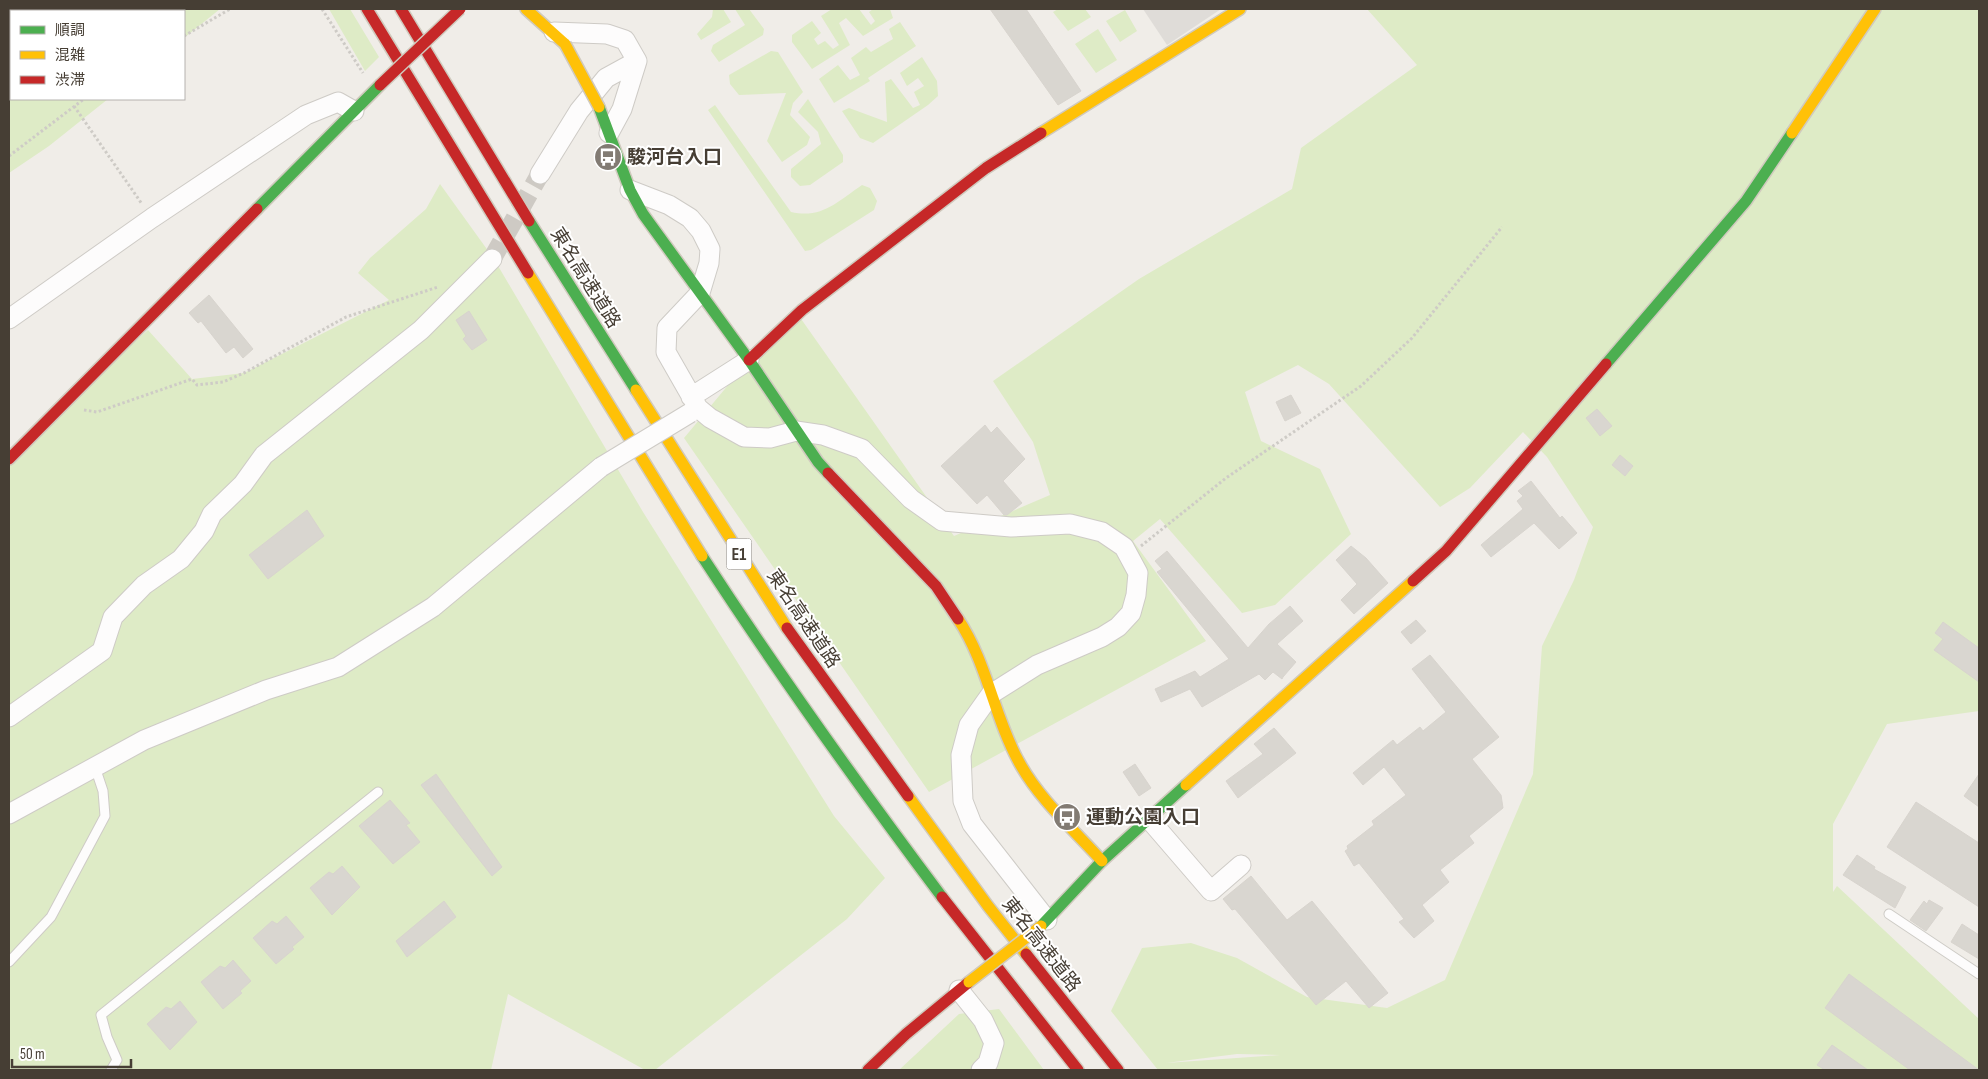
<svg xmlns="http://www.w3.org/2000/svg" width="1988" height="1079" font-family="'Sofia Sans Condensed','Noto Sans JP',sans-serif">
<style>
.green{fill:#deebc6;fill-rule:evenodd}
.parking{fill:#dfdcd8}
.building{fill:#d9d6d0;stroke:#d8d4ce}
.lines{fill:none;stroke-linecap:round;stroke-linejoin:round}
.street-tunnel{stroke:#cecac4;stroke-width:19;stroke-dasharray:19 9;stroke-linecap:butt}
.lane-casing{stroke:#cecbc6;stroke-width:11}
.street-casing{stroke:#cecbc6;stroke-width:21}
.fast-casing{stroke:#d0cabe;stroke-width:14}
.slow-casing{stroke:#d0cabe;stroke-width:14}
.jam-casing{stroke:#d0cabe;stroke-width:14}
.path{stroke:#cecbc6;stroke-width:3;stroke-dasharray:2.5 2.5;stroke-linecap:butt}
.lane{stroke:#fdfcfc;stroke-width:9}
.street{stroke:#fdfcfc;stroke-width:19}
.fast{stroke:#4caf50;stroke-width:11}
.slow{stroke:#ffc107;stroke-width:11}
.jam{stroke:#c62828;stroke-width:11}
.street-bridge-casing{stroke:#cecbc6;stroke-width:21;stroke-linecap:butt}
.slow-bridge-casing{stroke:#d0cabe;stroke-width:14;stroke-linecap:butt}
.jam-bridge-casing{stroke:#d0cabe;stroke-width:14;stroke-linecap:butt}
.street-bridge{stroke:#fdfcfc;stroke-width:19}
.slow-bridge{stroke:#ffc107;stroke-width:11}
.jam-bridge{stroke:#c62828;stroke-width:11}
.labels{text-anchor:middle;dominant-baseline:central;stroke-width:4;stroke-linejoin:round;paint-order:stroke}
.shield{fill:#fff;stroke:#7e7871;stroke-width:1}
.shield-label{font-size:18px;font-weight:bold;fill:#463e34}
.poi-label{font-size:19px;font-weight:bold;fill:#463e34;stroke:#fff;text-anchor:start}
.street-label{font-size:19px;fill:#463e34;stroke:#fff}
</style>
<rect width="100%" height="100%" fill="#f0ede8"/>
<path class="green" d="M 9,9 L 220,9 L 184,38 L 184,11 L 11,11 L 11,99 L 108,99 L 49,146 L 9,173 Z
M 329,9 L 350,9 L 379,57 L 365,71 Z
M 713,9 L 723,9 L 731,22 L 701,40 L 697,34 L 712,17 Z
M 735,9 L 749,9 L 764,29 L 763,35 L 719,62 L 711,51 L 713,45 L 745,25 Z
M 832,9 L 859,9 L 871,25 L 875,21 L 869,12 L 873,9 L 890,9 L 893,18 L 863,36 L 846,18 L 839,23 L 850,45 L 812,69 L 792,42 L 792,35 L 812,21 L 821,33 L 814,39 L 818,45 L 825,41 L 833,49 L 839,45 L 821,16 Z
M 1058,9 L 1085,9 L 1091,17 L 1068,31 L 1053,12 Z
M 1367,9 L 1979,9 L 1979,711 L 1887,724 L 1833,824 L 1833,892 L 1837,886 L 1979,1019 L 1979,1070 L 1158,1070 L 1111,1011 L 1142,948 L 1191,943 L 1237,958 L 1307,997 L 1387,1008 L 1445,980 L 1533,774 L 1542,646 L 1574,580 L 1593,527 L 1547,457 L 1523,432 L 1470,488 L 1440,507 L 1329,384 L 1298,365 L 1245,392 L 1261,441 L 1320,469 L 1351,534 L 1275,605 L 1242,613 L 1160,519 L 1133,541 L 1206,641 L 929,792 L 684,438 L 749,360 L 799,316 L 954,536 L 1050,495 L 1033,442 L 993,381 L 1139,279 L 1292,189 L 1301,148 L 1417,65 ZM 1237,1054 L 1280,1055 L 1166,1063 Z
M 1125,10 L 1137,31 L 1120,42 L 1106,21 Z
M 900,22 L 916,46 L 868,78 L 870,81 L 834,103 L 819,79 L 838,65 L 850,80 L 860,75 L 851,58 L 866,47 L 871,52 L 893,39 L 889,29 Z
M 1098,29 L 1117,60 L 1096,73 L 1075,44 Z
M 771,51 L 778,52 L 803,92 L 793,103 L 790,115 L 810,137 L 807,145 L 782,162 L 767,141 L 786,93 L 739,95 L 730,84 L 729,75 Z
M 922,57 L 937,81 L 938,96 L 928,105 L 873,143 L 860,138 L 842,111 L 849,108 L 887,122 L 885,82 L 891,79 L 913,108 L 920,105 L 914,92 L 924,86 L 918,78 L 907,86 L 900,73 Z
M 808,99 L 843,155 L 843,162 L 810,185 L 800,186 L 791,177 L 791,169 L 821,144 L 818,132 L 798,112 Z
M 715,105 L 791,212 C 822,219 837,202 862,185 L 870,188 L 877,201 L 874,210 L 811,250 L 805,251 L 708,110 Z
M 440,184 L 494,259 L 643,512 L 834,816 L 885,878 L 847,919 L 655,1070 L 645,1070 L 508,994 L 491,1070 L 9,1070 L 9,452 L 148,330 L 192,379 L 244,373 L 389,300 L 358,273 L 370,258 L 426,209 Z
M 999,1009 L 1044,1070 L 899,1070 L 959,1014 Z"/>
<path class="parking" d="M 1143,9 L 1221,9 L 1167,45 Z"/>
<path class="building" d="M 990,9 L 1026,9 L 1081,91 L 1058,105 Z
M 209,295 L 253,349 L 243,358 L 234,347 L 226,353 L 201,321 L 198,323 L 189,313 Z
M 469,311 L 487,340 L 472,350 L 463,339 L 466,336 L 456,320 Z
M 1291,395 L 1301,413 L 1285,421 L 1276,402 Z
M 1597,409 L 1612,426 L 1600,436 L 1586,418 Z
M 985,425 L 991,433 L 997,427 L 1025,459 L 1003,481 L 1022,503 L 1007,515 L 1004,515 L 987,495 L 977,504 L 941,466 Z
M 1620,455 L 1633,466 L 1625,476 L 1612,465 Z
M 1531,481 L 1560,518 L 1562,516 L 1577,533 L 1559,549 L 1534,523 L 1491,557 L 1481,545 L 1523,509 L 1517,501 L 1523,496 L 1518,491 Z
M 307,510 L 324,536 L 268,579 L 249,555 Z
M 1351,546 L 1366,558 L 1388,583 L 1354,614 L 1341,600 L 1357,584 L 1336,560 Z
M 1167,551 L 1248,648 L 1269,624 L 1290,606 L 1303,621 L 1277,644 L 1296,662 L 1283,677 L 1282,679 L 1273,672 L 1265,680 L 1259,674 L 1202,707 L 1190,689 L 1161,702 L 1155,689 L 1195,671 L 1200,677 L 1229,659 L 1157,572 L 1162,569 L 1155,561 Z
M 1416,620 L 1426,631 L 1411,644 L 1401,632 Z
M 1943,622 L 1979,648 L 1979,682 L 1934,650 L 1943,639 L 1935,633 Z
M 1430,655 L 1499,737 L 1472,759 L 1501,795 L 1503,808 L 1469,836 L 1474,843 L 1440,870 L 1449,882 L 1422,905 L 1434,921 L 1414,938 L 1399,922 L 1404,919 L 1359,863 L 1354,866 L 1345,851 L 1348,849 L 1347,846 L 1374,825 L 1372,821 L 1406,795 L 1384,767 L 1363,785 L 1353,773 L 1393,740 L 1397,745 L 1420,727 L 1423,731 L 1446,712 L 1412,669 Z
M 1274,728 L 1296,753 L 1238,798 L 1226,781 L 1263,754 L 1254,744 Z
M 1135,764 L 1151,788 L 1139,796 L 1123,772 Z
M 436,774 L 502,867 L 492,876 L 421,785 Z
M 1979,774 L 1979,807 L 1964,796 Z
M 390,800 L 410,823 L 406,825 L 420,842 L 393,864 L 359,826 Z
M 1916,802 L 1979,843 L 1979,907 L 1887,847 Z
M 1857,855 L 1875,867 L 1874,869 L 1906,887 L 1895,908 L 1843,875 Z
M 342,866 L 360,887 L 332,915 L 310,888 L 329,872 L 333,874 Z
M 1251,876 L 1287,920 L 1312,901 L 1388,993 L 1369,1008 L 1346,981 L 1316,1005 L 1235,909 L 1232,910 L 1223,899 Z
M 1929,900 L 1943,908 L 1926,931 L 1910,920 L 1924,901 L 1927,904 Z
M 444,901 L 456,917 L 407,957 L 396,941 Z
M 286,916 L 304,937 L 292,947 L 294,949 L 276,964 L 253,938 L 272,921 L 277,924 Z
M 1962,924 L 1979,935 L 1979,959 L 1951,942 Z
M 233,960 L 251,981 L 240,991 L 242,993 L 223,1009 L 201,982 L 220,966 L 225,968 Z
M 1849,974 L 1979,1070 L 1910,1070 L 1825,1008 Z
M 180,1001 L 197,1022 L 170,1050 L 147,1024 L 166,1007 L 171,1009 Z
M 1832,1045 L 1868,1070 L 1825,1070 L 1817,1065 Z"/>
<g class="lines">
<path class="street-tunnel" d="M 492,259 L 540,174"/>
<g class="lane-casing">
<path id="lane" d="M 1889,914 L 1979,974
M 9,962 L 51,917 L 105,816 L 103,791 L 95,767
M 111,1070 L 117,1060 L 107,1037 L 101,1015 L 378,792"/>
</g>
<g class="street-casing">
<path id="street" d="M 554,32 L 607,34 L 625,40 L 637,61 L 622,109 L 609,133
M 540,174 L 579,111 L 606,78 L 637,61
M 630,190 L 669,205 L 690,218 L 701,231 L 710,249 L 709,263 L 700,293 L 667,328 L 666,352 L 698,408 L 710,418 L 744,437 L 770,438 L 796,431 L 823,435 L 862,449 L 911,499 L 942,521 L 1011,527 L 1070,524 L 1102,532 L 1124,547 L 1138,573 L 1136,595 L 1131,613 L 1118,627 L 1102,637 L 1037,665 L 991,694 L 969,725 L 961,755 L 963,801 L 972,824 L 1047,920
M 9,319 L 152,218 L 306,115 L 338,102 L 354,111
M 691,397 L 749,360
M 9,717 L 102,651 L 113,617 L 144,585 L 181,559 L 204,531 L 212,514 L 243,484 L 264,455 L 421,330 L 492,259
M 9,814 L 144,740 L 266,690 L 338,667 L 433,607 L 601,467
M 1149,819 L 1211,891 L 1241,865
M 959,990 L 983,1020 L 994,1043 L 988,1063 L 981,1070"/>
</g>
<g class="fast-casing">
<path id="fast" d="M 599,107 L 630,190 L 643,214 L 749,360 L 818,462 L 828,473
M 257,209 L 380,85
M 529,221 L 636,390
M 1606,364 L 1746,201 L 1792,133
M 702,556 C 778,673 858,785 942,897
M 1041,926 L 1102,861 L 1186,785"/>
</g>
<g class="slow-casing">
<path id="slow" d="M 526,9 L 565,44
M 1041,133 L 1240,9
M 1792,133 L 1875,9
M 528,273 L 702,556
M 636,390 L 787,628
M 958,619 C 987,662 994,717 1019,762 C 1039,799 1074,830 1102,861
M 1186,785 L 1413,581
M 908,796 L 988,906 L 1026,954"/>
</g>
<g class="jam-casing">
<path id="jam" d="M 367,9 L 528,273
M 401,9 L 529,221
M 749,360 L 802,310 L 986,168 L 1041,133
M 9,459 L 257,209
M 828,473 L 936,586 L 958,619
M 1413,581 L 1446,551 L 1606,364
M 787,628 L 908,796
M 942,897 L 1078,1070
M 1026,954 L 1118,1070
M 868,1070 L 906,1034 L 969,982"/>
</g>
<path class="path" d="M 322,9 L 363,73
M 184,36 L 230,9
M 74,106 L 142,204
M 9,156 L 84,99
M 84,410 L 97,412 L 192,379 L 197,385 L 223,382 L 244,373 L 346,317 L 438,287
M 1141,546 L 1226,478 L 1361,386 L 1412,338 L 1502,227"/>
<use href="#lane" class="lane"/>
<use href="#street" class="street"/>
<use href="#fast" class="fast"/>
<use href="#slow" class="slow"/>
<use href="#jam" class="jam"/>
<g class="street-bridge-casing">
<path id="street-bridge" d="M 601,467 L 690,413"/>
</g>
<g class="slow-bridge-casing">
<path id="slow-bridge" d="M 565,44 L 599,107
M 969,982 L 1041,926"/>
</g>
<g class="jam-bridge-casing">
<path id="jam-bridge" d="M 380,85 L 460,9"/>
</g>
<use href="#street-bridge" class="street-bridge"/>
<use href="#slow-bridge" class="slow-bridge"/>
<use href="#jam-bridge" class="jam-bridge"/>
</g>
<defs>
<g id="bus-disc" transform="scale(1.4375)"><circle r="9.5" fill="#827b73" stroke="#fff"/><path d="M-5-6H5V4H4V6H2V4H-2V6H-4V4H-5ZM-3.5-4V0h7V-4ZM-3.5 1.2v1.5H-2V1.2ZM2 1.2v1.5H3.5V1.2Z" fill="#fff"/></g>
</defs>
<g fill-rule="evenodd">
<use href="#bus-disc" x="608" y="157"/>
<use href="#bus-disc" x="1067" y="817"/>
</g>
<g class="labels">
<rect class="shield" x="726.5" y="538.5" width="25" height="31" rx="4"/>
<g class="shield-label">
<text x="739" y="554">E1</text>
</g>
<g class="poi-label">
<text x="627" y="157">駿河台入口</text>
<text x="1086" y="817">運動公園入口</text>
</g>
<g class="street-label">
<text transform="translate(585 278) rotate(58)">東名高速道路</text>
<text transform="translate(803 619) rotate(56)">東名高速道路</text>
<text transform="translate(1041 945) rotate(52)">東名高速道路</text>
</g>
</g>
<rect width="1988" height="1079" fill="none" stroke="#463e34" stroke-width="20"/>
<rect x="10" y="10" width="175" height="90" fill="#ffffff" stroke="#b5b2ae"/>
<rect x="20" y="26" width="25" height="8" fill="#4caf50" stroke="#b5b2ae"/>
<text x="55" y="35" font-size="15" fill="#463e34">順調</text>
<rect x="20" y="51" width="25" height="8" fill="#ffc107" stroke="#b5b2ae"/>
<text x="55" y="60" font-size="15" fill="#463e34">混雑</text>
<rect x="20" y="76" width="25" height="8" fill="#c62828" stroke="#b5b2ae"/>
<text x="55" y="85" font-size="15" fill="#463e34">渋滞</text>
<path d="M12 1059v8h119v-8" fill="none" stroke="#463e34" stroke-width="2.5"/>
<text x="20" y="1059" font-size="15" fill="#463e34" stroke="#ffffff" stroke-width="4" paint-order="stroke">50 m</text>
</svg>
